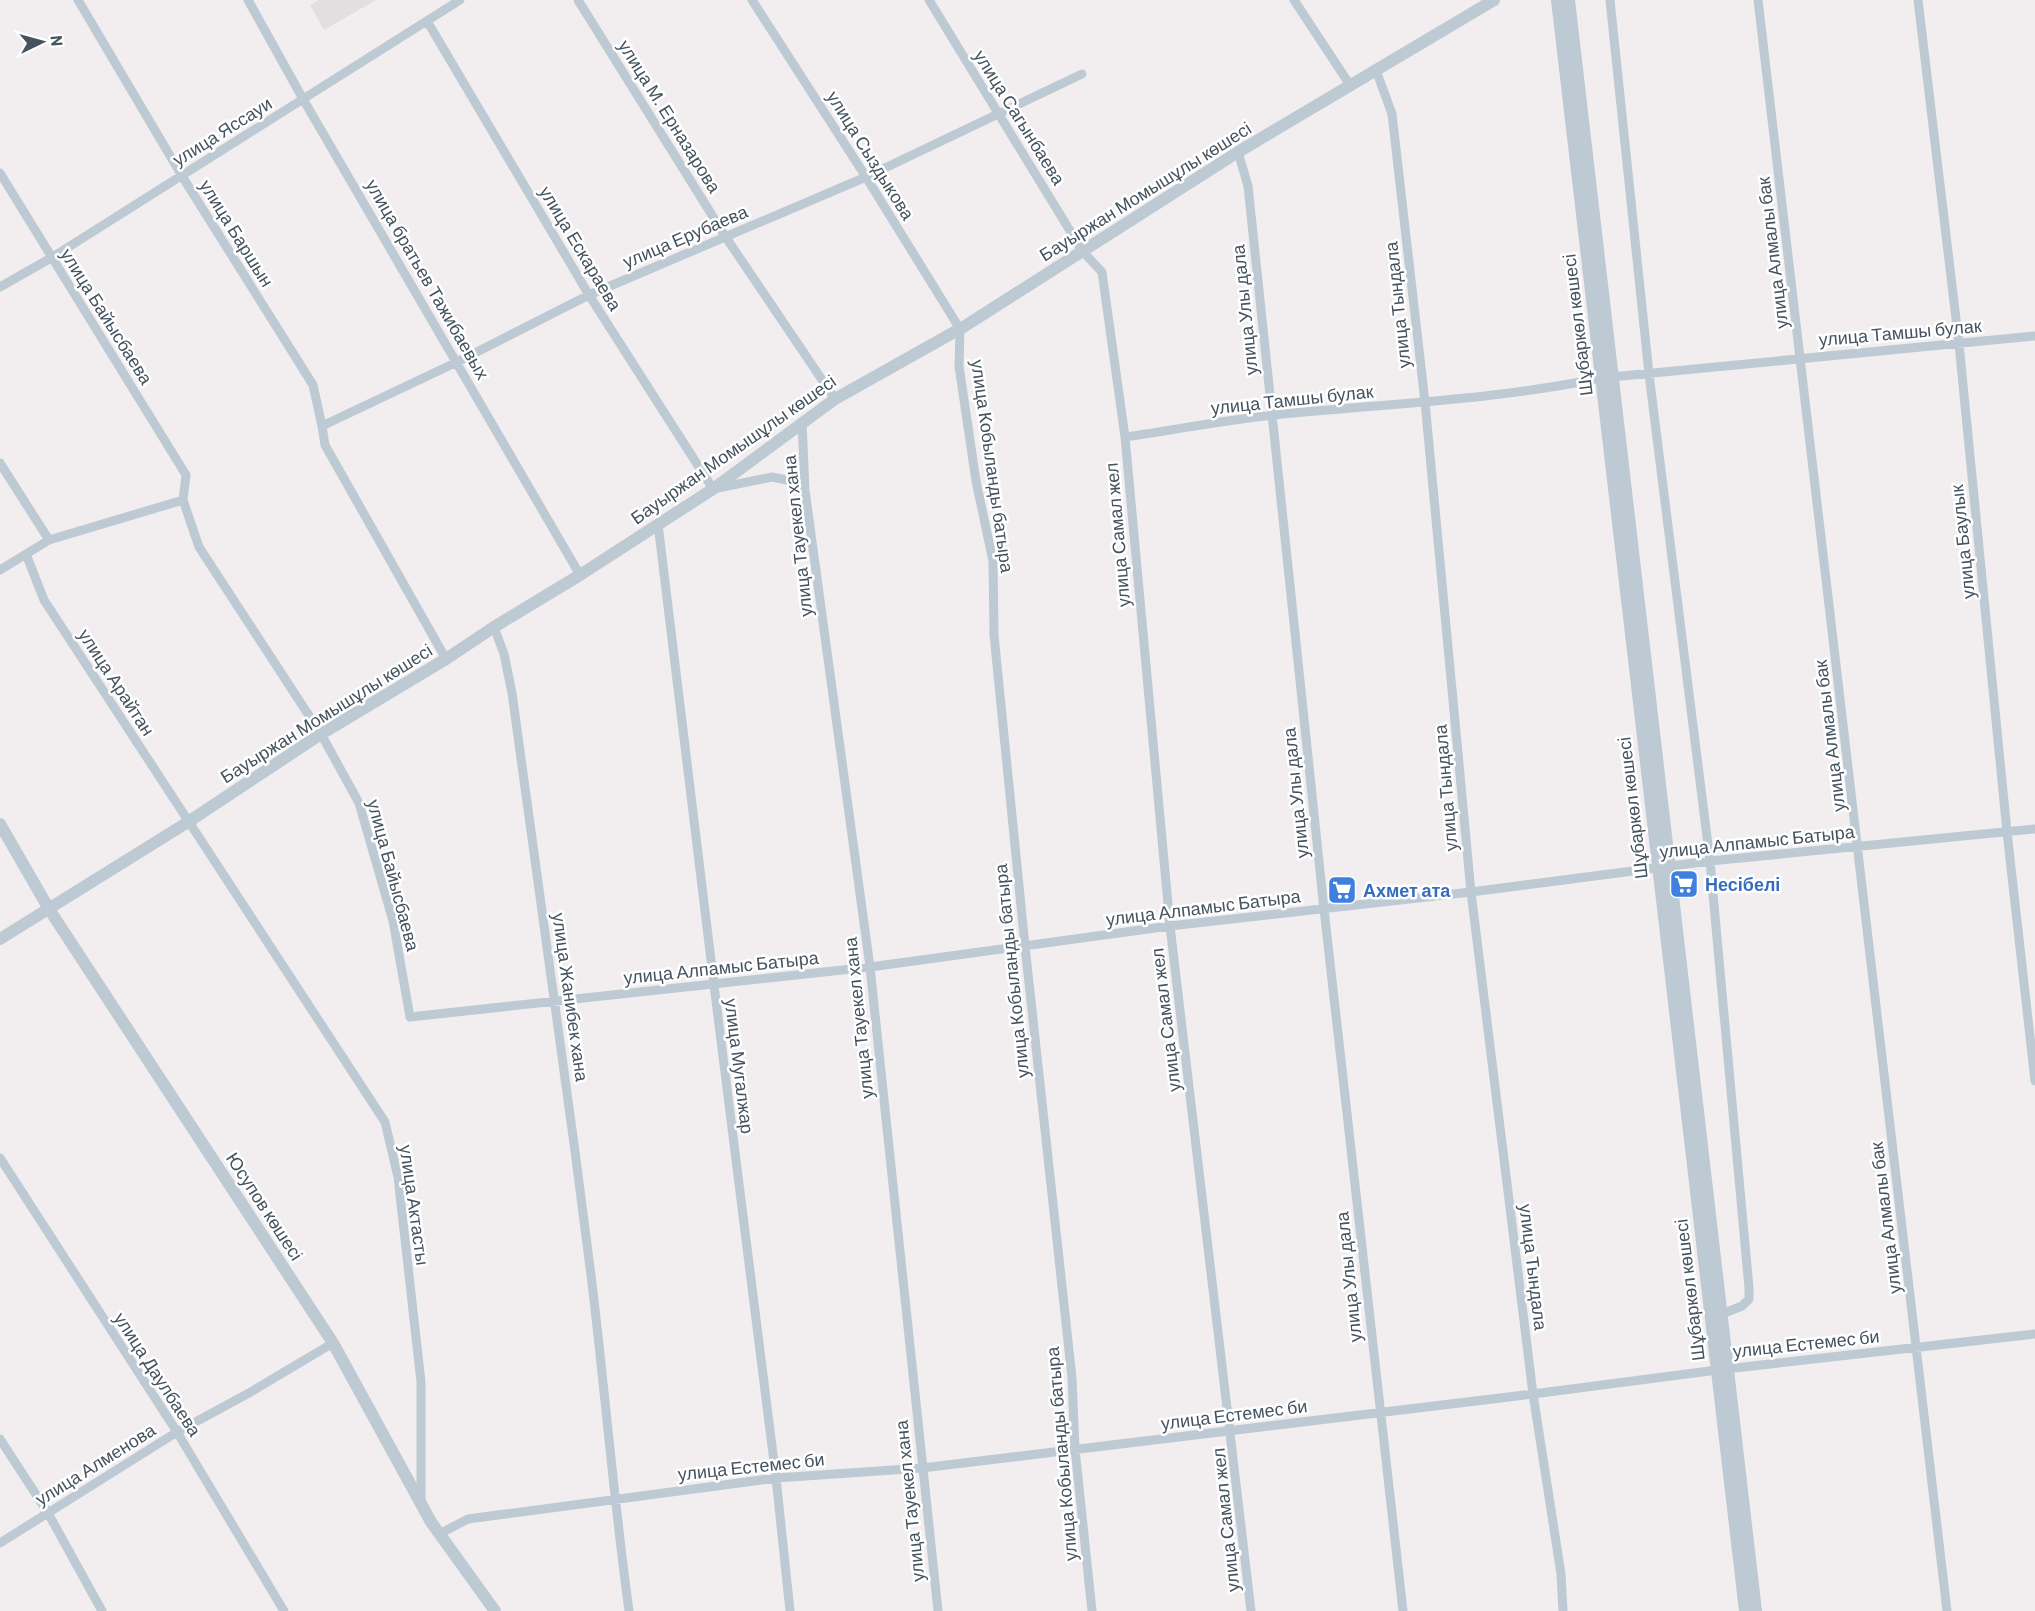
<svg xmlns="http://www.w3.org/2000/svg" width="2035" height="1611" font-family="Barlow,sans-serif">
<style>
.education{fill:#e3dfe0}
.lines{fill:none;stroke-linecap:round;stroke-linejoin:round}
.minor{stroke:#bdcad3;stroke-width:9}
.tertiary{stroke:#bdcad3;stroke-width:12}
.labels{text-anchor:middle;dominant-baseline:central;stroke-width:5;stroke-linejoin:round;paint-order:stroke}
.street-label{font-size:18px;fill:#44535f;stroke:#fff}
.shop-label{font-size:18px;font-weight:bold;fill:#366cbe;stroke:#fff;text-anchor:start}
</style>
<rect width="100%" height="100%" fill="#f2eeef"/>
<path class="education" d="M 319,0 L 376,0 L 324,30 L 310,5 Z"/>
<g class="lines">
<path class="minor" d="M 78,0 L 182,176 L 313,385 L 322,426
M 248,0 L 303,99 L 580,575
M 578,0 L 725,236 L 835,399
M 752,0 L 866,177 L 960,329 L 959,366 L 976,481 L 993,561 L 994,635 L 1025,946 L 1072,1378 L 1075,1449 L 1092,1611
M 929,0 L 1083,252 L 1102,272 L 1125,437 L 1170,926 L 1251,1611
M 1294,0 L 1350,85
M 1610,0 L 1649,374 L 1710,861 L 1749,1288 L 1749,1299 L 1742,1306 L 1722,1314
M 1758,0 L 1947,1611
M 1918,0 L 1959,344 L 2007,832 L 2035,1081
M 427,21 L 589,295 L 713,489 L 772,477 L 792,481 L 805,490
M 1376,70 L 1392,114 L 1425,402 L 1471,892 L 1533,1394 L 1561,1574 L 1563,1611
M 1238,152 L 1248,186 L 1324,909 L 1403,1611
M 0,173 L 186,475 L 183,500 L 49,540 L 0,570
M 0,287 L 51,258 L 460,0
M 802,422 L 805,490 L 870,967 L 938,1611
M 1125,437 C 1174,430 1224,420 1274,415 C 1383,404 1494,400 1601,378 L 2035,336
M 0,463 L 49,540
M 183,500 L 199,547 L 321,734 L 359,803 L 393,921 L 410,1017 L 870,967 L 1170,926 L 1471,892 L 1710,861 L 2035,829
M 658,524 L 714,985 L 776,1478 L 790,1611
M 26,554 L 44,600 L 385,1122 L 398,1177 L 421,1382 L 421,1502
M 494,627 L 504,654 L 512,693 C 540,889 567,1086 592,1283 C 605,1392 614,1502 629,1611
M 446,659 L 325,445 L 322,426 L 457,362 L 589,295 L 866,177 L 1082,74
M 0,1158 L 177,1432 L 284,1611
M 0,1439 L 48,1513 L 102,1611
M 439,1534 L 468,1519 L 776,1478 L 922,1468 L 1533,1394 L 1717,1370 L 2035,1334
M 0,1543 L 177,1432 L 249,1393 L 333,1343"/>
<path class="tertiary" d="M 1557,0 L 1745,1611
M 1569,0 L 1756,1611
M 0,824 L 49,909 L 333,1343 L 431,1522 L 495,1611
M 0,939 L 188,822 L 321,734 L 446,659 L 494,627 L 580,575 L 713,489 L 835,399 L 965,326 L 1238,152 L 1494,0"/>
</g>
<defs>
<g id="supermarket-square" transform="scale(1.5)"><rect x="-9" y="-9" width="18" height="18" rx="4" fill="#3f7fe0" stroke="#fff"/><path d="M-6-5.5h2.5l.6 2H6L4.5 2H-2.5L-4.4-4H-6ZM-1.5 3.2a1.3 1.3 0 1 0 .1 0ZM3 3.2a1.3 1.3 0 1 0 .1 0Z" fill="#fff"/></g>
</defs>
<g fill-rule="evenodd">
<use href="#supermarket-square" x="1684" y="884"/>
<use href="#supermarket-square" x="1342" y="890"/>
</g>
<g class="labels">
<g class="street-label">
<text transform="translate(670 116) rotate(58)">улица М. Ерназарова</text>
<text transform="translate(1020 117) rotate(58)">улица Сагынбаева</text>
<text transform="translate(222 131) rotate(-32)">улица Яссауи</text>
<text transform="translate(871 155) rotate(58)">улица Сыздыкова</text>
<text transform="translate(1145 191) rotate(-32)">Бауыржан Момышұлы көшесі</text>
<text transform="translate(237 233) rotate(58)">улица Баршын</text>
<text transform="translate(685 236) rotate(-23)">улица Ерубаева</text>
<text transform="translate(581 248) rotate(59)">улица Ескараева</text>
<text transform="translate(1772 253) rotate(-97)">улица Алмалы бак</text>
<text transform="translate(428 279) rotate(60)">улица братьев Тажибаевых</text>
<text transform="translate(1397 305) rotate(-96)">улица Тындала</text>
<text transform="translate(1244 310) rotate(-96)">улица Улы дала</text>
<text transform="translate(107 316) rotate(58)">улица Байысбаева</text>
<text transform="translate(1577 325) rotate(-97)">Шұбаркөл көшесі</text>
<text transform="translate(1900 332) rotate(-5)">улица Тамшы булак</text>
<text transform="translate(1292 399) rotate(-6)">улица Тамшы булак</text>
<text transform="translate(733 449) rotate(-35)">Бауыржан Момышұлы көшесі</text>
<text transform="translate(993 466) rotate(82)">улица Кобыланды батыра</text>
<text transform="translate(1117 535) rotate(-95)">улица Самал жел</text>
<text transform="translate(797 536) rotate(-96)">улица Тауекел хана</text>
<text transform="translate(1962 542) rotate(-96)">улица Баулык</text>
<text transform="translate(117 682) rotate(57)">улица Арайтан</text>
<text transform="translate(326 713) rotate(-32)">Бауыржан Момышұлы көшесі</text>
<text transform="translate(1829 736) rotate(-97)">улица Алмалы бак</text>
<text transform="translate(1445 788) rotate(-95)">улица Тындала</text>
<text transform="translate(1295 793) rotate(-96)">улица Улы дала</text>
<text transform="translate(1632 808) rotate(-97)">Шұбаркөл көшесі</text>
<text transform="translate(1757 841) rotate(-6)">улица Алпамыс Батыра</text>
<text transform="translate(394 875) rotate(75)">улица Байысбаева</text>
<text transform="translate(1203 907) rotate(-7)">улица Алпамыс Батыра</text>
<text transform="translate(721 967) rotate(-6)">улица Алпамыс Батыра</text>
<text transform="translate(1011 971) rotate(-96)">улица Кобыланды батыра</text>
<text transform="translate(571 997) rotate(82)">улица Жанибек хана</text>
<text transform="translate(858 1018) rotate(-96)">улица Тауекел хана</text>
<text transform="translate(1165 1020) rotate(-97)">улица Самал жел</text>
<text transform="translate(740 1066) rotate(83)">улица Мугалжар</text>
<text transform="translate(415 1205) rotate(82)">улица Актасты</text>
<text transform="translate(265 1206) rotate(57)">Юсупов көшесі</text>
<text transform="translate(1885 1218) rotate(-97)">улица Алмалы бак</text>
<text transform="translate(1534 1267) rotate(83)">улица Тындала</text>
<text transform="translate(1348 1277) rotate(-96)">улица Улы дала</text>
<text transform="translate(1689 1290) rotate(-97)">Шұбаркөл көшесі</text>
<text transform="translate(1806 1343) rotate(-6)">улица Естемес би</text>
<text transform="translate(158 1374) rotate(57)">улица Даулбаева</text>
<text transform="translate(1234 1414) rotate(-7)">улица Естемес би</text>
<text transform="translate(1061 1454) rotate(-95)">улица Кобыланды батыра</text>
<text transform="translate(95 1464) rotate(-32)">улица Алменова</text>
<text transform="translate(751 1466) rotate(-6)">улица Естемес би</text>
<text transform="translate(909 1501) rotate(-96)">улица Тауекел хана</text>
<text transform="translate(1225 1520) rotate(-96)">улица Самал жел</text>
</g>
<g class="shop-label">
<text x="1705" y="884">Несібелі</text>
<text x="1363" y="890">Ахмет ата</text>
</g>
</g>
<g transform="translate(42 42) rotate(85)" stroke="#ffffff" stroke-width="4.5" paint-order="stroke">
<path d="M0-4.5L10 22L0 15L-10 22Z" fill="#44535f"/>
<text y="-9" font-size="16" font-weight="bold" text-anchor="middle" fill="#44535f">N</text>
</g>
</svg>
